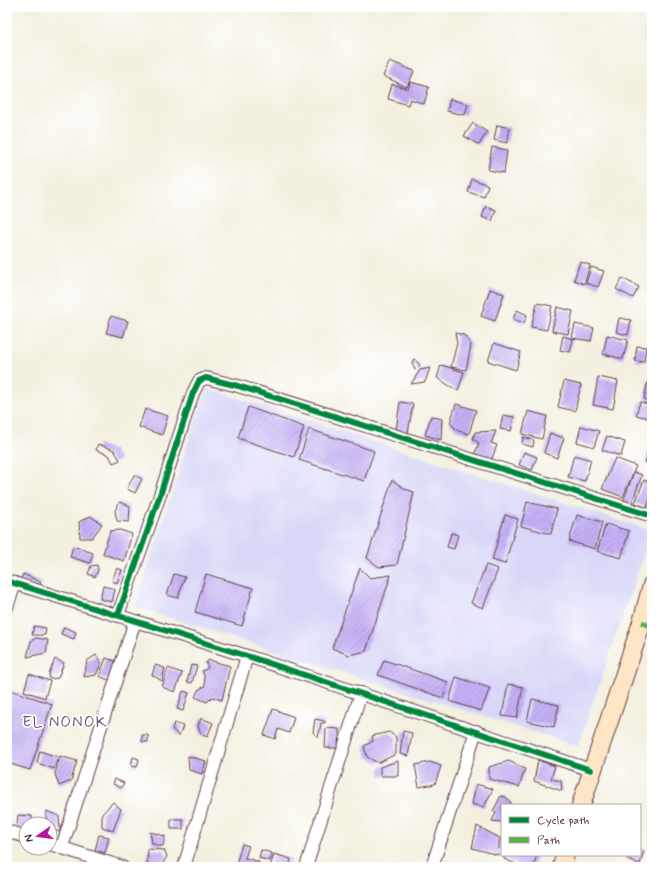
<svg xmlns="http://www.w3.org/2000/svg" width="659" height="874" font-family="Mynerve,sans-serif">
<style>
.built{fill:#d8d7f8}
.building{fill:url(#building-hatch)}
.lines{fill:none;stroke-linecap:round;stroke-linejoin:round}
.street-casing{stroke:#633e46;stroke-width:14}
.secondary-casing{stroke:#633e46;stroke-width:20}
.street{stroke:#fff;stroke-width:12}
.secondary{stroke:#fee5c5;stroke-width:18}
.quiet{stroke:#57b146;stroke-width:5;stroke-dasharray:10 5;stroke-linecap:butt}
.cycleway-casing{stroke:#fff;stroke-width:8}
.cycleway{stroke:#00873e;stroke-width:6}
.labels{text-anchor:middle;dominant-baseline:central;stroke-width:3.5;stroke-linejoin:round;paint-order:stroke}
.quarter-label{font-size:16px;letter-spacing:1px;fill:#755272;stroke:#fff}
</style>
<defs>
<pattern id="building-hatch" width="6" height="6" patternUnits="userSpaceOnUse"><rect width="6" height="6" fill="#c5b0f6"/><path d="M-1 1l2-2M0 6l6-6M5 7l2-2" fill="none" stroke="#a28fc7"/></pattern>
</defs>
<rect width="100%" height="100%" fill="#fff"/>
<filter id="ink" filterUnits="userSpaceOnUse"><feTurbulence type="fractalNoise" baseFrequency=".025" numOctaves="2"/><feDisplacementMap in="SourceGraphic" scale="8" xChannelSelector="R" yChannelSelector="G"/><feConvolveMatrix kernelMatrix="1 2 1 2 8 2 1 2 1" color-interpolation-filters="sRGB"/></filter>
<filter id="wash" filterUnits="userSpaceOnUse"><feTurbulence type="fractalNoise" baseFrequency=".012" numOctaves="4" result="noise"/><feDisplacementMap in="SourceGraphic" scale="16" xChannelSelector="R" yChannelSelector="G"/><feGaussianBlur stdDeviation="0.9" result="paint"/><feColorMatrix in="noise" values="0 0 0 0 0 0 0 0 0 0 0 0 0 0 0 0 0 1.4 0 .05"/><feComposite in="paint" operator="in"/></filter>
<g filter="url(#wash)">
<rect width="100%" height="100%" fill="#f3f0df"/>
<path class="built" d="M 206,388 L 652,531 L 578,746 L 135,607 Z"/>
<g id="blocks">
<path class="building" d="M 390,61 L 414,71 L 407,87 L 383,76 Z
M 410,82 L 429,87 L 424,104 L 410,99 L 408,105 L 388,99 L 392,84 L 408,89 Z
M 450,99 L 468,104 L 465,115 L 447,111 Z
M 473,123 L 487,132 L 479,145 L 464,136 Z
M 497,125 L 510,128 L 507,143 L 494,140 Z
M 492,147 L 507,150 L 504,173 L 488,170 Z
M 472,179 L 488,185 L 484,197 L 468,192 Z
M 486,206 L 496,210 L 492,221 L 482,217 Z
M 580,262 L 590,265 L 584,284 L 574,280 Z
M 591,267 L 604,271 L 598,287 L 586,283 Z
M 622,278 L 639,287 L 633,298 L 616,289 Z
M 490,289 L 504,294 L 495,321 L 481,316 Z
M 537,303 L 552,306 L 547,330 L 531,327 Z
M 557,307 L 573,311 L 568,334 L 552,331 Z
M 517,310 L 527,315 L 524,323 L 513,319 Z
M 111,316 L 128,321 L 123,337 L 106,333 Z
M 619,318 L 631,320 L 628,335 L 616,332 Z
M 575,324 L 594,328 L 591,341 L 572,338 Z
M 455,333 L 464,335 L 471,345 L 466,370 L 451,367 L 457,343 Z
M 607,335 L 628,340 L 623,359 L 603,354 Z
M 563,336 L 573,339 L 570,352 L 560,350 Z
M 494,343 L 521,352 L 516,370 L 488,361 Z
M 637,346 L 646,347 L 644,362 L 635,361 Z
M 651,355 L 652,355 L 652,372 L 649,372 Z
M 414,359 L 420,365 L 415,370 L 412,363 Z
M 441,365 L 464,372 L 458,391 L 437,378 Z
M 430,368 L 425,382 L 411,384 L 420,370 Z
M 598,377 L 618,381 L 613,409 L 593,405 Z
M 564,381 L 581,385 L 575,411 L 558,407 Z
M 648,381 L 652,382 L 652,401 L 644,399 Z
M 400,402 L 413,404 L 407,439 L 396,430 Z
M 640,402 L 652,405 L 652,419 L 636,415 Z
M 456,404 L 476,410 L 469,434 L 458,431 L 450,423 Z
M 248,407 L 304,427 L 294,457 L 238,438 Z
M 145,409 L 168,416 L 162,435 L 139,427 Z
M 528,411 L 547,416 L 542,439 L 522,434 Z
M 503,415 L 514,417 L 511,431 L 500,429 Z
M 431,416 L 442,419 L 441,440 L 425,435 Z
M 581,426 L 599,431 L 594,447 L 577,442 Z
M 309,429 L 374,451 L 364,481 L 299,460 Z
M 496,431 L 491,443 L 497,445 L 491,461 L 474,455 L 479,443 L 473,439 L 475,432 Z
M 550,433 L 564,438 L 557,458 L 544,453 Z
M 607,436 L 625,442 L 621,456 L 602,450 Z
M 523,437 L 534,440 L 533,447 L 522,444 Z
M 98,444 L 114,450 L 120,460 L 113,463 L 109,455 L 96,450 Z
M 649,448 L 652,448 L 652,465 L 645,463 Z
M 524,452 L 537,457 L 532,470 L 519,465 Z
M 574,455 L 591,460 L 585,481 L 568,477 Z
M 615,458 L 636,466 L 623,497 L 602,489 Z
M 634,472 L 642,475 L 631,505 L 623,502 Z
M 134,475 L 142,479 L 135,493 L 127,489 Z
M 392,480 L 405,489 L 414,492 L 397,565 L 379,567 L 367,558 Z
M 644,480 L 652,483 L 652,493 L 647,508 L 635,503 Z
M 119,502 L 130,506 L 129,522 L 117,521 L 115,511 Z
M 527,502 L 557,509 L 551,534 L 521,526 Z
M 505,515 L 518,519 L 505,564 L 492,560 Z
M 577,515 L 602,522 L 595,549 L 569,541 Z
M 90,516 L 102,524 L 92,538 L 80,538 L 79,522 Z
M 606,524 L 629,531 L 621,558 L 597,551 Z
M 120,530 L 132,534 L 124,561 L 103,554 L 110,531 Z
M 451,533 L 458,535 L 454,549 L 447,547 Z
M 73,546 L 93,553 L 90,563 L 70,557 Z
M 97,565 L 98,570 L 95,577 L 88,574 L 91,566 Z
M 486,565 L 498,569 L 483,608 L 471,603 Z
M 117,568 L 122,570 L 117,583 L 112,581 Z
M 360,568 L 370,578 L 391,575 L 366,651 L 349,655 L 332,648 Z
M 23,574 L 41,582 L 38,589 L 20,581 Z
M 174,574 L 185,577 L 178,598 L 167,595 Z
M 206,574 L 253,588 L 242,626 L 195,612 Z
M 103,586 L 115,589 L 112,602 L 100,599 Z
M 34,626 L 46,628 L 45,635 L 32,635 Z
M 64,627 L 76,632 L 74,639 L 61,634 Z
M 36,638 L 48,640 L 46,653 L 27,657 L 31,641 Z
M 96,655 L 101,663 L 96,675 L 84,677 L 87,661 Z
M 106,658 L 118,662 L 111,681 L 99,676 Z
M 55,659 L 64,663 L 58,678 L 50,679 L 49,674 Z
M 209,660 L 230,666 L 222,700 L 212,697 L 207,702 L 195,697 L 198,690 L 205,686 L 204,675 L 202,671 L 208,668 L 206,663 Z
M 384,660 L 448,682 L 443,698 L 378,675 Z
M 155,665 L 165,668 L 162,681 L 152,675 Z
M 191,665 L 197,666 L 192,683 L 187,682 Z
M 168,668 L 182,673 L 175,692 L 162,687 Z
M 29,674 L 50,681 L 45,698 L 24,691 Z
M 456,677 L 490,688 L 481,711 L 449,701 Z
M 508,684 L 523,687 L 517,718 L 502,716 Z
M 7,689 L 52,704 L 30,770 L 7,763 Z
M 183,691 L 189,693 L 183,711 L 177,709 Z
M 532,699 L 559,705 L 554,727 L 527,721 Z
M 273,709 L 294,717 L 289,733 L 278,729 L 275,739 L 264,735 Z
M 201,718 L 213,723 L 207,737 L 201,734 L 198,726 Z
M 315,719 L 325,721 L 325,723 L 321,723 L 318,738 L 313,732 Z
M 174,723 L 183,726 L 179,736 L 172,729 Z
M 326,728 L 339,729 L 338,748 L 325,748 Z
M 403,731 L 412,733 L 408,756 L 400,754 Z
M 389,732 L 396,737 L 396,754 L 378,763 L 367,757 L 364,746 L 373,741 L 372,736 Z
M 142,735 L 148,735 L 148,742 L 142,742 Z
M 40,751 L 58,757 L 54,769 L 37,763 Z
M 60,756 L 77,761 L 71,781 L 59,786 L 55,774 Z
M 188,756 L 206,761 L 202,774 L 189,770 Z
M 133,757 L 139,759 L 137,767 L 131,766 Z
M 538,760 L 555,766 L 551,779 L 561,781 L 562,791 L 534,781 Z
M 398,761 L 398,776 L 380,776 L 380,767 Z
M 509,761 L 525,769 L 519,787 L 489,779 L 489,767 Z
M 430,762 L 441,766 L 435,784 L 419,787 L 415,765 Z
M 115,779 L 124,783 L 121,788 L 113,784 Z
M 476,784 L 493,789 L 484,807 L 472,804 Z
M 501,796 L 506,797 L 512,804 L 502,805 L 502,822 L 492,821 L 496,813 L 493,811 Z
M 113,802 L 121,809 L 113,831 L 102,827 L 102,814 Z
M 46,811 L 59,816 L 60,832 L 50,829 L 50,824 L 46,824 Z
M 18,815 L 32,816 L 32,824 L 26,824 L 26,833 L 16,833 Z
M 171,819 L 183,819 L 183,829 L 171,829 Z
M 477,826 L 500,838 L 498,855 L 472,848 Z
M 150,832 L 165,836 L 163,846 L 158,846 L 152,843 Z
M 99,835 L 109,837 L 105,853 L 95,850 Z
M 242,844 L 249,846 L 245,858 L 259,862 L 258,867 L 245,867 L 236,864 Z
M 148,849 L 164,850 L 167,856 L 161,867 L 147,866 Z
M 261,850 L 272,853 L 270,861 L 259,858 Z
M 640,850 L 644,851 L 640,864 L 627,860 L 629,855 L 640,855 Z
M 274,854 L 291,859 L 289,867 L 270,867 Z
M 504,855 L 537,855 L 533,867 L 523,867 L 504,859 Z"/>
</g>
</g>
<g filter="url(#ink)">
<use href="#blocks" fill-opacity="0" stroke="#633e46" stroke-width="1"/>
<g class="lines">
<g class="street-casing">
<path id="street" d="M 7,581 L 247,656 L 591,770
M 7,607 L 15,583
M 118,615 L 161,492 L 193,393 L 199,381 L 206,378 L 238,386 L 652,516
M 7,831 L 26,837
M 50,844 L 122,867
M 62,847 L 135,621
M 184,867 L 247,656
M 306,867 L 361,693
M 432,867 L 476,731"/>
</g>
<g class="secondary-casing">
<path id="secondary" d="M 581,805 L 642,622 L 652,585
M 562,867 L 565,855"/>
</g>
<use href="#street" class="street"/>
<use href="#secondary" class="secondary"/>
<path class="quiet" d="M 642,622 L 652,627"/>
<g class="cycleway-casing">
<path id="cycleway" d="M 7,581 L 247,656 L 591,770
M 118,615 L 161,492 L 193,393 L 199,381 L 206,378 L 238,386 L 652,516"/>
</g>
<use href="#cycleway" class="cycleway"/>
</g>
</g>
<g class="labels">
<g class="quarter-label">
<text x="65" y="722">EL NONOK</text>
</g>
</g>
<rect width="659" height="874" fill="none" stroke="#fff" stroke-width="24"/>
<rect x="501" y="804" width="140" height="52" fill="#ffffff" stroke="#b7a5aa"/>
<rect x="509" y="817" width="20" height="6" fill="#00873e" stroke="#b7a5aa"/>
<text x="537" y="824" font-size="12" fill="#4a1f2b">Cycle path</text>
<rect x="509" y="837" width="20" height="6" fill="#57b146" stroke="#b7a5aa"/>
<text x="537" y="844" font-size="12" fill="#4a1f2b">Path</text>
<g transform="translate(38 836) rotate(256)"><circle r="19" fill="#ffffff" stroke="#b7a5aa"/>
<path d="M0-3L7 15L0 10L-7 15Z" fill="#b5179e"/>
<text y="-6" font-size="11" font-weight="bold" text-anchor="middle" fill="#4a1f2b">N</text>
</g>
</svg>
